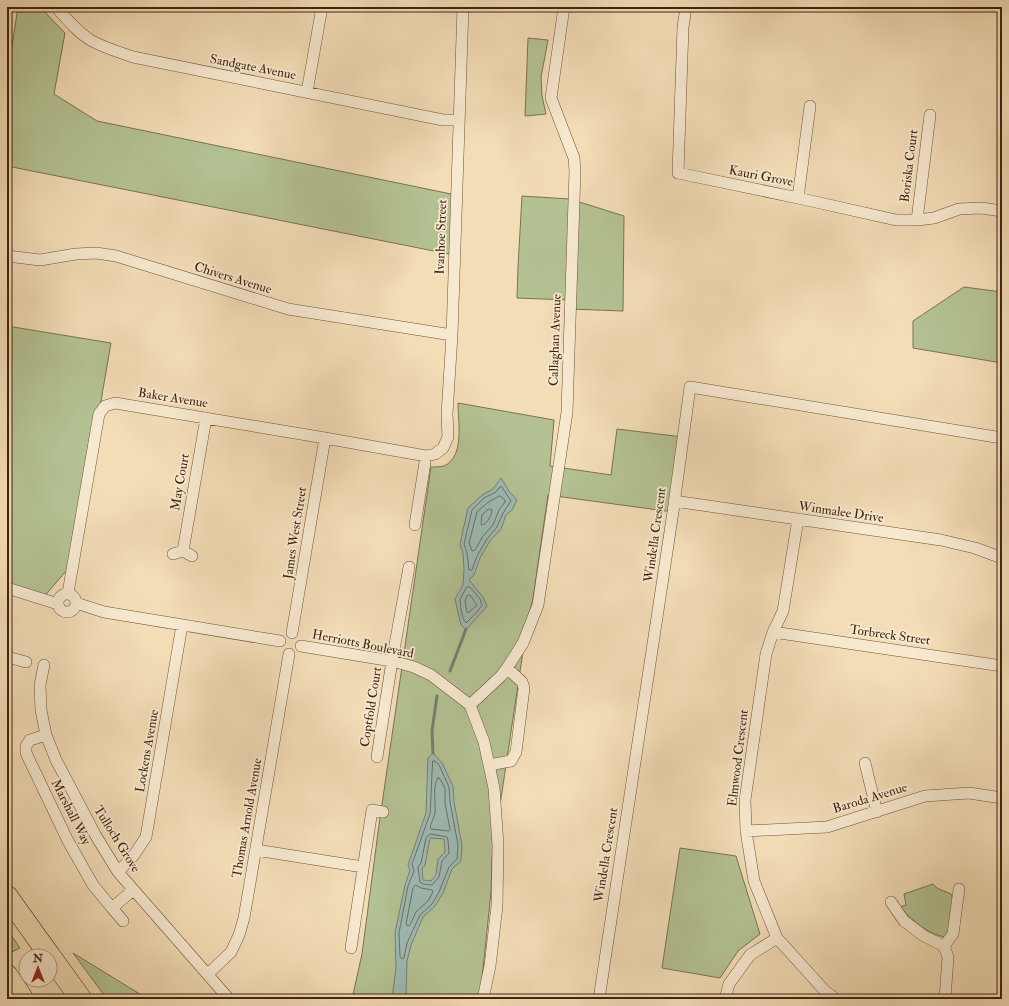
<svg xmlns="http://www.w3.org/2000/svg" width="1009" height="1006" font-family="'IM FELL Double Pica',serif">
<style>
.green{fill:#b4c293;stroke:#7b7252}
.water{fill:#9dbbb5;stroke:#797e73;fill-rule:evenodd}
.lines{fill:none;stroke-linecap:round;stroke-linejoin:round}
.shore{stroke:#706f63;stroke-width:1}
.stream{stroke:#797e73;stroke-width:3}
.minor-casing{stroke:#6e523a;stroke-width:12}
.motorway-casing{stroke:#422311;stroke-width:22}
.minor{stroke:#f7e9d0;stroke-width:11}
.motorway{stroke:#f3ddb7;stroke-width:21}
.labels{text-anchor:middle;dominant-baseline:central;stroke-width:3.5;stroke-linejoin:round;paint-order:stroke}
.street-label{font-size:13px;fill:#422311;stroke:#f7e9d0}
</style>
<rect width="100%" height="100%" fill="#f3ddb7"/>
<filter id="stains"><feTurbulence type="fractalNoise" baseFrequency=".005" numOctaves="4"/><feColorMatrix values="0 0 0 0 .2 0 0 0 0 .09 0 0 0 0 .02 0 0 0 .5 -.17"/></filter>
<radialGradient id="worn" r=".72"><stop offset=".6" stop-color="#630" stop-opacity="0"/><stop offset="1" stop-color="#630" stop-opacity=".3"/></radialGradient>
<path class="green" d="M 18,7 L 40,7 L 65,33 L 54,94 L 97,121 L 456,195 L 454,255 L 7,166 L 7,78 Z
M 528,38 L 548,40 L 541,77 L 542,96 L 546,114 L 525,116 Z
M 522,196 L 570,199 L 624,216 L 623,311 L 570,309 L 570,300 L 517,298 L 518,267 Z
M 964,287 L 1002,292 L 1002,363 L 913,348 L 913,321 Z
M 7,326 L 111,343 L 73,563 L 42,599 L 7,588 Z
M 458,403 L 554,420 L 550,466 L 611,475 L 617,429 L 683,437 L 673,512 L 548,495 L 533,598 L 528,618 L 492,859 L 491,892 L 481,988 L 478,999 L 352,999 L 362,954 L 379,825 L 431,467 C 435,467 440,467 444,466 C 465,456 458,423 458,403 Z
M 680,848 L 736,856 L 760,934 L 738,951 L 720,978 L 662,968 Z
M 933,884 L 937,888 L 951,894 L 953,900 L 949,932 L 945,937 C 927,934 915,922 902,910 L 902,906 L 906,905 L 904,894 Z
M 7,929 L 20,948 L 12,952 L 7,944 Z
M 73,953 L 148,999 L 107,999 Z"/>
<path class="water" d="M 501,478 L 509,491 L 517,500 L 512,510 L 506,515 L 501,529 L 490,541 L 480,558 L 474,575 L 469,580 L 483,597 L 487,606 L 466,630 L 461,625 L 455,599 L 463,585 L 464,569 L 463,554 L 460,544 L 468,508 L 482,495 L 493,489 Z
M 433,753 L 442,763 L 453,786 L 454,802 L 462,845 L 461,861 L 452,869 L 443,893 L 435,906 L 423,917 L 411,945 L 407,961 L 406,992 L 407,999 L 392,999 L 396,968 L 395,933 L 405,885 L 410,870 L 408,865 L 426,813 L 428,758 ZM 430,838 L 444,839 L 445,852 L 438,859 L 436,875 L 431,881 L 423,880 L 422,868 L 425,866 Z"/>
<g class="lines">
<path class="shore" d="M 502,487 L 511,501 L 503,513 L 497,527 L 487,539 L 477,556 L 472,570 L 469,570 L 467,553 L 464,544 L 472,510 L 484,498 L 496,492 L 499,488 Z
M 500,496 L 505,500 L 505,502 L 499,510 L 493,525 L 483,536 L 475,550 L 472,551 L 469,543 L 477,512 L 487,503 Z
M 489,509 L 492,510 C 492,515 487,524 482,525 L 481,524 L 482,515 Z
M 467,587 L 470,587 L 480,599 L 482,605 L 477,612 L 466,623 C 461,617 461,607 460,600 Z
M 470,595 L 477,605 L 468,613 L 467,612 L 465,601 L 467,596 Z
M 433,761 L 435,761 L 439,765 L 449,787 L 450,802 L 458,845 L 457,859 L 449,867 L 439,892 L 432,904 L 420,915 L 407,943 L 404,958 L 402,959 L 400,957 L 399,933 L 408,886 L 414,871 L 412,864 L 430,814 Z
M 438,778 L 440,779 L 445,788 L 445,803 L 450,829 L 449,831 L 431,829 L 430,828 C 431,823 434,818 435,813 C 436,802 432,787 438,778 Z
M 431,834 L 447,837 L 448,840 L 449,853 L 442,861 L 439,877 L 432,885 L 423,884 L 420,882 L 418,867 L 421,863 L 426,838 Z
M 416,885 L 421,888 L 432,890 L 433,892 L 428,901 L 416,912 L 410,925 L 408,926 L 406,924 L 413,888 Z"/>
<path class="stream" d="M 450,671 L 466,629
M 433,753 L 432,731 L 437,696"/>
<g class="minor-casing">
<path id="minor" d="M 56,7 C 67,19 78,33 92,41 C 105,48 119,52 133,57 L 443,120 L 459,120
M 686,7 L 683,27 L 678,173 L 798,198 L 896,220 L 917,220 L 934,218 L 959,209 L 981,208 L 1002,211
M 7,8 L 7,7
M 307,92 L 322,7
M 798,198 L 810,106
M 917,220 L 930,115
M 7,256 L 40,260 L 76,254 L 96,253 L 116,256 L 288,309 L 452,335
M 674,501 L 941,540 L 975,548 L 1002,558
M 798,519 L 783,611 L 773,632 L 766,654 L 745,800 L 746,831 L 754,881 L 777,938 L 825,991 L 836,999
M 415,525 L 426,456
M 173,554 L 183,551
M 192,556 L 183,551 L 206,418
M 7,588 L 58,604
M 68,593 L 99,414 L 105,406 L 115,403 L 325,438 L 426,456 L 435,454 L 443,448 L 448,437 L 447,414 L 452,335 L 463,7
M58 603a9 9 0 1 1 18 0a9 9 0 1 1-18 0Z
M 76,603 L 104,612 L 280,641
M 773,632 L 1002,666
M 292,633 L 325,438
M 301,646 L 392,661 L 414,667 L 431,675 L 470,705 L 484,742 L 494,788 L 498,845 L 497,906 L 490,966 L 483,999
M 7,657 L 26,662
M 44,665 L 40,685 L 41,710 L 46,735 L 56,760 L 96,836 L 118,872 L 229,999
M 470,705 L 501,676 L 507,668 L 523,643 L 538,605 L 567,412 L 575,171 L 574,158 L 551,98 L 564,7
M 46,735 L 30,740 L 26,746 L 26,753 L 68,841 L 93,885 L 112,908 L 133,890
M 377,757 L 392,661 L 409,567
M 865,763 L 877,812
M 489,765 L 511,761 L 516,752 L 524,688 L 522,682 L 507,668
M 746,831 L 827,827 L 925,796 L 969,793 L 1002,798
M 256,850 L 363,867
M 118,872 L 134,855 L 146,837 L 182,625
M 891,902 L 904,921 L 924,936 L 944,946
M 112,908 L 123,921
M 351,948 L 372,810 L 383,812
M 208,974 L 231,952 L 239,935 L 244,918 L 289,654
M 599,999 L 673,512 L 690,387 L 1002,438
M 725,999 L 729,984 L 750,955 L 777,938
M 945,999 L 948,957 L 944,946 L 953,934 L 959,889"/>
</g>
<g class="motorway-casing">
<path id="motorway" d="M 7,896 L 50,956
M 50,956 L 81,999
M 7,975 L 23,999"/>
</g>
<use href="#minor" class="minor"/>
<use href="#motorway" class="motorway"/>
</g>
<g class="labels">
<g class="street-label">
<text transform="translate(253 67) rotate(11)">Sandgate Avenue</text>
<text transform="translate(909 166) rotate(-83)">Boriska Court</text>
<text transform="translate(761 176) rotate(11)">Kauri Grove</text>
<text transform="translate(441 237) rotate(-88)">Ivanhoe Street</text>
<text transform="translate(233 278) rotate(17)">Chivers Avenue</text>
<text transform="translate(555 340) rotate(-88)">Callaghan Avenue</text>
<text transform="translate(173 398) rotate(9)">Baker Avenue</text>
<text transform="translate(180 482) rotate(-80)">May Court</text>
<text transform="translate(841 512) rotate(8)">Winmalee Drive</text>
<text transform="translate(295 533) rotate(-81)">James West Street</text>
<text transform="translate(655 535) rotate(-82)">Windella Crescent</text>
<text transform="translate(890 635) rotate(8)">Torbreck Street</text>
<text transform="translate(363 644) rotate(11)">Herriotts Boulevard</text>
<text transform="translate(371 707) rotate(-81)">Coptfold Court</text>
<text transform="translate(147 751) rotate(-80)">Lockens Avenue</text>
<text transform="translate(738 758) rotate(-83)">Elmwood Crescent</text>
<text transform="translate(870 798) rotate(-17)">Baroda Avenue</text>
<text transform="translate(71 812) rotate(63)">Marshall Way</text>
<text transform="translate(247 818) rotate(-80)">Thomas Arnold Avenue</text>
<text transform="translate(117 839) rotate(58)">Tulloch Grove</text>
<text transform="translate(606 855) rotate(-81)">Windella Crescent</text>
</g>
</g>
<rect width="1009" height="1006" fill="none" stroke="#f3ddb7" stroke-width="24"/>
<rect x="8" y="8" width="993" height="990" fill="none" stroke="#422311" stroke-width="2"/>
<rect x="12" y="12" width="985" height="982" fill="none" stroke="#422311"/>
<g transform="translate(38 968)"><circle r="19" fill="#f7e9d0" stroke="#af9a84"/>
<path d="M0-3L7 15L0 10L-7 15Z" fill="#8f2418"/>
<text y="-6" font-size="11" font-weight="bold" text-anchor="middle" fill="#422311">N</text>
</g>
<rect width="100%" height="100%" filter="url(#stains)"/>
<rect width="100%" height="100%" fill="url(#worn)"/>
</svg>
